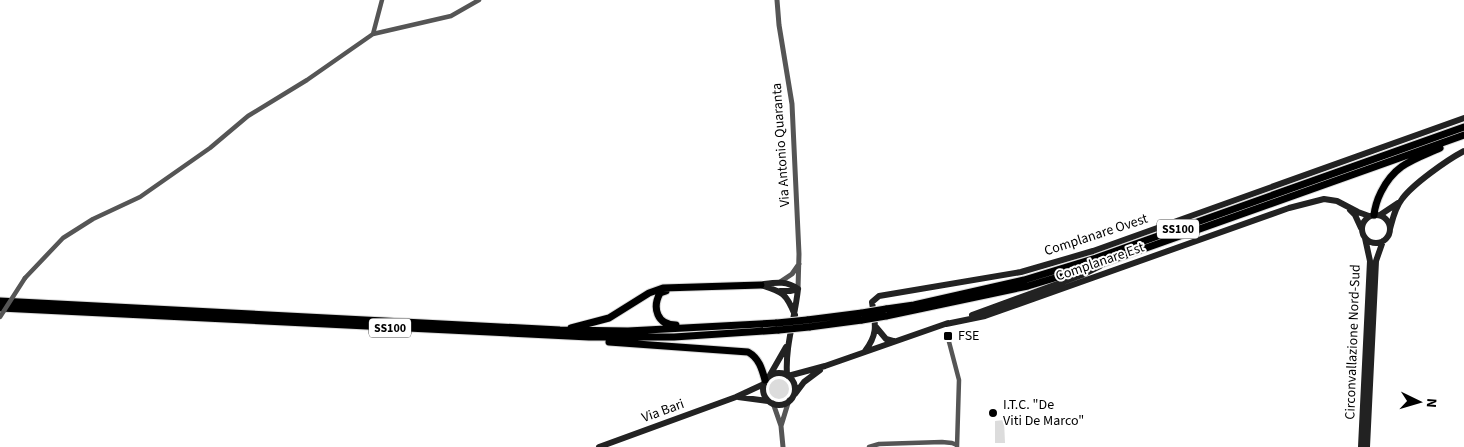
<svg xmlns="http://www.w3.org/2000/svg" width="1464" height="447" font-family="'Source Sans 3',sans-serif">
<style>
.green{fill:#dcdcdc}
.lines{fill:none;stroke-linecap:round;stroke-linejoin:round}
.trunk-casing{stroke:#dbdbdb;stroke-width:9}
.minor{stroke:#555;stroke-width:4.5}
.tertiary{stroke:#555;stroke-width:5}
.secondary{stroke:#222;stroke-width:6}
.trunk{stroke:#000;stroke-width:7}
.trunk-bridge-casing{stroke:#dbdbdb;stroke-width:9;stroke-linecap:butt}
.minor-bridge{stroke:#555;stroke-width:4.5}
.trunk-bridge{stroke:#000;stroke-width:7}
.poi-dot{fill:#000;stroke:#fff;stroke-width:2}
.labels{text-anchor:middle;dominant-baseline:central;stroke-width:4;stroke-linejoin:round;paint-order:stroke}
.shield{fill:#fff;stroke:#4c4c4c;stroke-width:1}
.shield-label{font-size:12px;font-weight:bold;fill:#000}
.street-label{font-size:14px;fill:#000;stroke:#fff}
.poi-label{font-size:14px;fill:#000;stroke:#fff;text-anchor:start}
</style>
<rect width="100%" height="100%" fill="#fff"/>
<path class="green" d="M769 389a10 10 0 1 1 20 0a10 10 0 1 1-20 0Z
M 1004,420 L 1005,443 L 995,443 L 995,421 Z"/>
<g class="lines">
<g class="trunk-casing">
<path id="trunk" d="M 1374,215 C 1375,206 1377,200 1381,192 C 1395,164 1413,160 1440,148
M 666,291 L 660,293 C 652,308 657,325 676,325
M 0,301 L 560,330 L 628,331 L 777,323
M 0,308 L 589,337 L 674,337 L 779,330
M 886,309 L 914,305 L 1024,280 L 1096,258 L 1464,127
M 886,316 L 1028,286 L 1101,264 L 1464,135
M 807,320 L 862,313
M 809,327 L 862,320
M 571,328 L 609,318 L 649,293 L 663,288 L 761,285
M 609,342 L 748,352 C 759,358 762,369 765,380"/>
</g>
<path class="minor" d="M 373,34 L 382,0
M 25,278 L 63,238 L 93,219 L 140,197 L 210,148 L 248,116 L 307,80 L 373,34 L 451,16 L 479,0
M 948,338 L 959,380 L 957,447
M 869,447 L 879,444 L 942,442 L 952,443 L 957,445"/>
<path class="tertiary" d="M 777,0 L 779,25 L 792,104 L 799,254 L 798,289
M 780,282 L 792,274 L 799,264
M 773,403 L 781,426 L 783,447
M 781,426 L 789,400"/>
<path class="secondary" d="M 1350,210 L 1355,215 L 1361,228
M1362 229a14 14 0 1 1 28 0a14 14 0 1 1-28 0Z
M 1380,215 L 1398,203
M 1390,229 C 1393,218 1395,208 1402,199 C 1413,184 1447,160 1464,151
M 764,284 C 778,282 787,281 798,289
M 761,285 C 783,292 786,293 795,315
M 780,291 L 790,291 L 798,289
M 972,315 L 1082,275 L 1100,266
M 946,324 L 985,316 L 1289,208 L 1324,199 L 1337,201 L 1358,212 L 1369,216
M 876,327 L 886,339 L 893,341
M 865,351 C 879,333 875,323 872,302 L 879,296 L 1021,272 L 1093,251 L 1464,118
M763 389a16 16 0 1 1 32 0a16 16 0 1 1-32 0Z
M 770,375 L 786,347
M 787,375 C 785,346 795,318 798,289
M 788,376 L 825,366 L 948,323
M 795,394 L 804,382 L 820,370
M 738,397 L 768,401
M 599,447 L 736,397 L 764,384
M 1361,447 L 1370,261 L 1365,238
M 1367,447 L 1376,261 L 1383,241"/>
<use href="#trunk" class="trunk"/>
<g class="trunk-bridge-casing">
<path id="trunk-bridge" d="M 862,313 L 886,309
M 862,320 L 886,316
M 777,323 L 807,320
M 779,330 L 809,327"/>
</g>
<path class="minor-bridge" d="M 0,317 L 25,278"/>
<use href="#trunk-bridge" class="trunk-bridge"/>
</g>
<g class="poi-dot">
<rect x="943" y="331" width="10" height="10" rx="2.5"/>
<circle cx="993" cy="413" r="5"/>
</g>
<g class="labels">
<g class="shield">
<rect x="1157" y="219.5" width="42" height="19" rx="4"/>
<rect x="369" y="318.5" width="42" height="19" rx="4"/>
</g>
<g class="shield-label">
<text x="1178" y="229">SS100</text>
<text x="390" y="328">SS100</text>
</g>
<g class="street-label">
<text transform="translate(781 145) rotate(-94)">Via Antonio Quaranta</text>
<text transform="translate(1096 235) rotate(-18)">Complanare Ovest</text>
<text transform="translate(1100 262) rotate(-19)">Complanare Est</text>
<text transform="translate(1353 342) rotate(-88)">Circonvallazione Nord-Sud</text>
<text transform="translate(663 411) rotate(-20)">Via Bari</text>
</g>
<g class="poi-label">
<text x="958" y="336">FSE</text>
<text x="1003" y="405">I.T.C. "De<tspan x="1003" dy="16">Viti De Marco"</tspan></text>
</g>
</g>
<g transform="translate(1419 402) rotate(95)" stroke="#ffffff" stroke-width="4" paint-order="stroke">
<path d="M0-4L9 19L0 12L-9 19Z" fill="#000000"/>
<text y="-8" font-size="14" font-weight="bold" text-anchor="middle" fill="#000000">N</text>
</g>
</svg>
